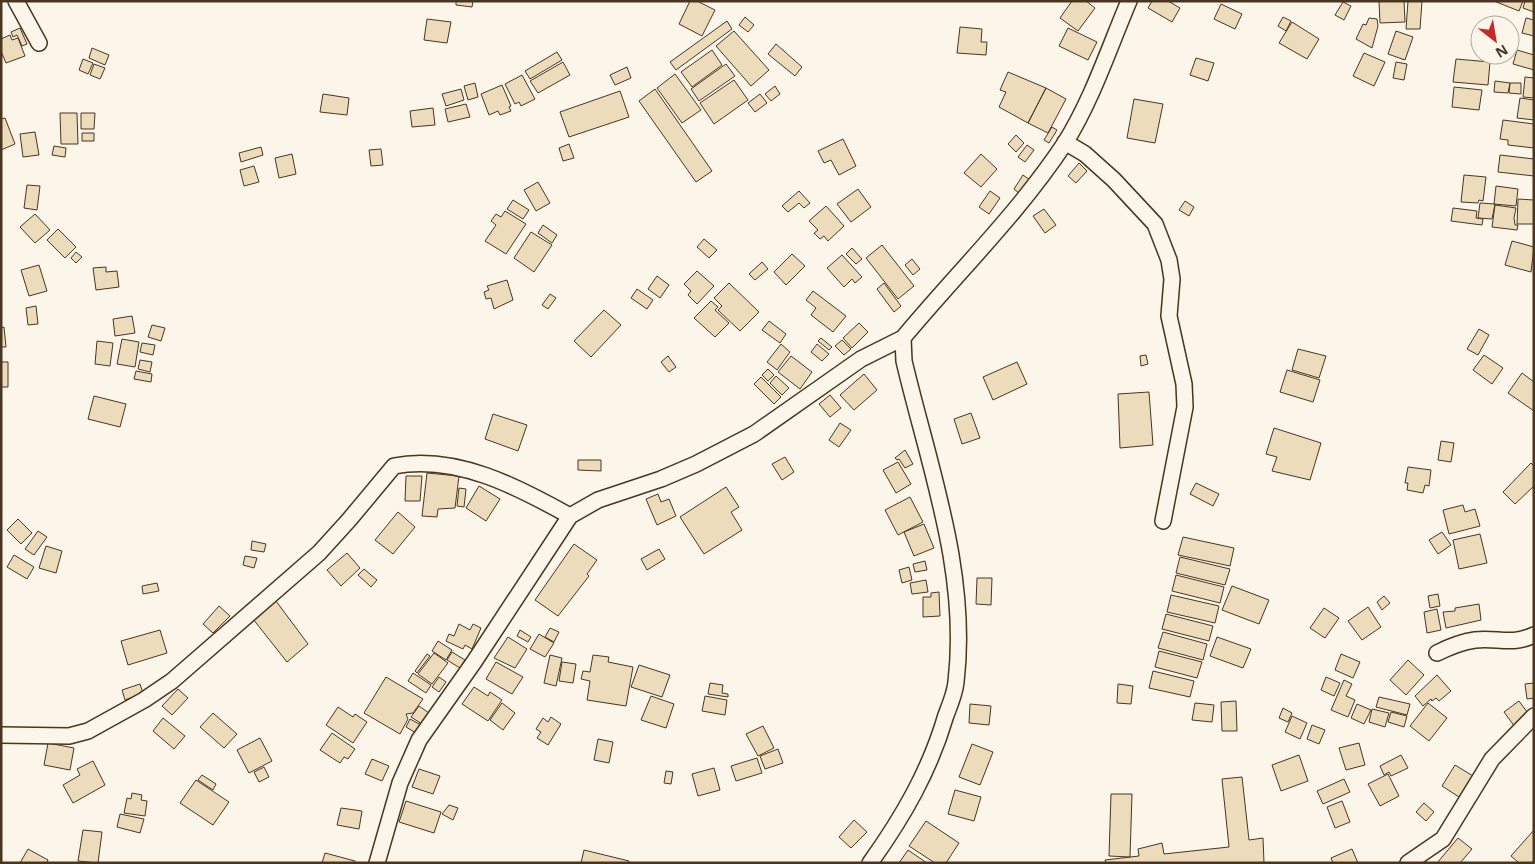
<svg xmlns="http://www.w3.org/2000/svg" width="1535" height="864" font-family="'Noto Sans',sans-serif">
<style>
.building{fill:#ecdcbc;stroke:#4a3520}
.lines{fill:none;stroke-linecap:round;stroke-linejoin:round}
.minor-casing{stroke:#4a3520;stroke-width:18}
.minor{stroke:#fbf6e9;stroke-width:15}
</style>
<rect width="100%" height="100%" fill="#fbf6e9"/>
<path class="building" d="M 456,1 L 473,1 L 472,7 L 456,5 Z
M 690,1 L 697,1 L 715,10 L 702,36 L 679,24 Z
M 1072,1 L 1086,1 L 1095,8 L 1078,31 L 1060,18 Z
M 1168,1 L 1180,8 L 1172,22 L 1148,8 L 1152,1 Z
M 1379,1 L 1404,1 L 1405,22 L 1380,23 Z
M 1408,1 L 1422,1 L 1420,29 L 1406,29 Z
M 1494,1 L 1523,1 L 1519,11 Z
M 1525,1 L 1534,1 L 1534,12 L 1523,8 Z
M 1343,2 L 1351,6 L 1344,20 L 1335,15 Z
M 1221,4 L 1242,14 L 1235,29 L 1214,19 Z
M 745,17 L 754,25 L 748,32 L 739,25 Z
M 1283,17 L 1291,21 L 1286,31 L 1278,26 Z
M 1369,18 L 1377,19 L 1378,26 L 1372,48 L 1356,39 L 1363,24 L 1366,25 Z
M 1526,18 L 1534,20 L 1534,36 L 1522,33 Z
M 427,19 L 451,22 L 447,43 L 424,40 Z
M 727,21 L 732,29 L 676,70 L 670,62 Z
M 1292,22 L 1319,39 L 1307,59 L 1279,43 Z
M 960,27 L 982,29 L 981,42 L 987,42 L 986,55 L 957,53 Z
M 20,28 L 27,44 L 22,46 L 17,35 L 13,37 L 11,32 Z
M 1068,28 L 1097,42 L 1088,60 L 1059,46 Z
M 734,31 L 769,70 L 751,86 L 716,46 Z
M 1396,31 L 1413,37 L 1405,60 L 1388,54 Z
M 10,35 L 12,40 L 18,38 L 25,56 L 6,63 L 1,51 L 1,39 Z
M 776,44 L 802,67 L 795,76 L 768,54 Z
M 92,48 L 109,55 L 105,65 L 89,58 Z
M 712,50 L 722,65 L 692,87 L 681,72 Z
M 1517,50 L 1534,55 L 1534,70 L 1513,64 Z
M 557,52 L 562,60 L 530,79 L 525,71 Z
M 1364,53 L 1385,62 L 1374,86 L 1353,76 Z
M 1196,58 L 1214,63 L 1208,81 L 1190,75 Z
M 83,59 L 93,63 L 88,74 L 79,70 Z
M 1456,59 L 1490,62 L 1488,85 L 1453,82 Z
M 563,62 L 570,75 L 538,93 L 530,81 Z
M 1396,62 L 1407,64 L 1404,80 L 1393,78 Z
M 94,64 L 105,68 L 100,79 L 90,75 Z
M 726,64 L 735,76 L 699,101 L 691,89 Z
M 627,67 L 631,78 L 615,85 L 610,75 Z
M 1008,72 L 1046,88 L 1028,123 L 999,107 L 1006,92 L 1000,90 Z
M 675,74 L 701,110 L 682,123 L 657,88 Z
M 522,75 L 535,99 L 521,106 L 519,102 L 515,104 L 505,84 Z
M 1525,77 L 1534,78 L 1534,98 L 1523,97 Z
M 734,80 L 748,100 L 714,124 L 700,103 Z
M 1495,81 L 1510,83 L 1508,93 L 1494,92 Z
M 475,83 L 478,97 L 468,100 L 464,86 Z
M 1510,83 L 1521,83 L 1521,94 L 1509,93 Z
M 502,85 L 511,106 L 509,107 L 511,111 L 500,115 L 498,111 L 489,115 L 481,94 Z
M 775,86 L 780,94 L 771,101 L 765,94 Z
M 1454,87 L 1482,90 L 1479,110 L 1452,107 Z
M 1046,88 L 1066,99 L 1048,133 L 1028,123 Z
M 461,89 L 464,100 L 446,106 L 442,94 Z
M 655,89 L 712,171 L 696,182 L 639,101 Z
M 620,91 L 629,117 L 569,137 L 560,112 Z
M 323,94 L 349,98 L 347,115 L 320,112 Z
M 760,94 L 767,103 L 755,112 L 748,103 Z
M 1520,98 L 1534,100 L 1534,120 L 1517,118 Z
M 1134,99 L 1163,104 L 1155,143 L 1127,138 Z
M 466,104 L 470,117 L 448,122 L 445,109 Z
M 433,108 L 435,125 L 412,127 L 410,111 Z
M 60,113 L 77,113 L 78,144 L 61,144 Z
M 81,113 L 95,113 L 94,129 L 81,129 Z
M 5,118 L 15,144 L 1,150 L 1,119 Z
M 1503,120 L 1534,124 L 1534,148 L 1508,145 L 1508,140 L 1500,139 Z
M 1052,127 L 1057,130 L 1049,143 L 1044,140 Z
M 35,132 L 39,155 L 23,157 L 20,134 Z
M 82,133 L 94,133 L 94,141 L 82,141 Z
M 1016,135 L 1024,143 L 1016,152 L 1008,144 Z
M 843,139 L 856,166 L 839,175 L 831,160 L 824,163 L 818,151 Z
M 569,144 L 574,158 L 563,161 L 559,148 Z
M 1027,145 L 1034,150 L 1025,162 L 1018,157 Z
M 54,146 L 66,148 L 65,157 L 52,155 Z
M 261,147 L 263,155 L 241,162 L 239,153 Z
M 381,149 L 383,165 L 371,166 L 369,150 Z
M 292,154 L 296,174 L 279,178 L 275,158 Z
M 981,154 L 997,169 L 981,187 L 964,173 Z
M 1500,155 L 1534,159 L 1534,176 L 1498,172 Z
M 1079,163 L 1087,171 L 1076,183 L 1068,176 Z
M 254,166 L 259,182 L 244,186 L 240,170 Z
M 1023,175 L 1030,180 L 1020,194 L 1014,189 Z
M 1464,175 L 1486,177 L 1483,201 L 1479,200 L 1478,203 L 1461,202 Z
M 538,182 L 550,203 L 536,211 L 524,190 Z
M 27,185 L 40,186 L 37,210 L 24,208 Z
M 1496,186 L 1518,189 L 1516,206 L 1494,204 Z
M 858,189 L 871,207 L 851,222 L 837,204 Z
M 799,191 L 810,203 L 804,208 L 799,203 L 788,212 L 782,206 Z
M 990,191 L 1000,198 L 989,214 L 979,207 Z
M 1518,199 L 1534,200 L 1534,224 L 1517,224 Z
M 513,200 L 529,210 L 523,219 L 507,209 Z
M 1185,201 L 1194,207 L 1189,216 L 1179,210 Z
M 1480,203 L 1495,204 L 1492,219 L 1478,218 Z
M 1495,205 L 1516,208 L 1514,218 L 1515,225 L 1518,225 L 1517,230 L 1492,227 Z
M 826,206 L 844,226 L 828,241 L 824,236 L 820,239 L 814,233 L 818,230 L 809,221 Z
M 1453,208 L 1477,211 L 1476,218 L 1483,219 L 1482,225 L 1451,221 Z
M 1044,209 L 1056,225 L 1045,233 L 1033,216 Z
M 505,211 L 526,224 L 506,254 L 485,241 L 496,225 L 491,221 L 496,214 L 501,217 Z
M 35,214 L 50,230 L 35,243 L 20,227 Z
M 543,225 L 557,235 L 552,243 L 538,233 Z
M 58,229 L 76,247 L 65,258 L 47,240 Z
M 531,232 L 552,245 L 534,272 L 514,258 Z
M 704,239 L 717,250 L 709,258 L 697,247 Z
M 1512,241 L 1534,247 L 1531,272 L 1505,265 Z
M 882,245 L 914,286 L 898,299 L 866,258 Z
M 852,248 L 862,259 L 856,264 L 846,254 Z
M 76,252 L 82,257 L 76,263 L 71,258 Z
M 792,254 L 805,266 L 786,285 L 774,272 Z
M 842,255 L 862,277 L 855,283 L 852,279 L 844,287 L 827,268 Z
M 912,259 L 920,269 L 913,275 L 905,265 Z
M 762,262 L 768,269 L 755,280 L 749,274 Z
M 39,265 L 47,291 L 29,296 L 21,270 Z
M 106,267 L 106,272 L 117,271 L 119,287 L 96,290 L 93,268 Z
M 697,271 L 714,286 L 697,304 L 688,295 L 691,291 L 684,284 Z
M 657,276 L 669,285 L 660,298 L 648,289 Z
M 507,280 L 513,300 L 494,309 L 491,298 L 486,299 L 484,292 L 489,290 L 487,286 Z
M 729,283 L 759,312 L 740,331 L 718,310 L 722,306 L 714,298 Z
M 884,283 L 901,306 L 894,312 L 877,289 Z
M 637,289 L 653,300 L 647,309 L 631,298 Z
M 813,291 L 846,316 L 833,332 L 811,315 L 816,308 L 806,300 Z
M 550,294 L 556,298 L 548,309 L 542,305 Z
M 711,301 L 718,307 L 715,310 L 729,323 L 715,337 L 694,318 Z
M 36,306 L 38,324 L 28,325 L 26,308 Z
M 604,310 L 621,325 L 591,357 L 574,341 Z
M 132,316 L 135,333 L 115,336 L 113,319 Z
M 769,321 L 786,334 L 780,343 L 762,330 Z
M 859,323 L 868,332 L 852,348 L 843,338 Z
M 152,325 L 165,328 L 161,341 L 148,337 Z
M 4,327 L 6,347 L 1,347 L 1,328 Z
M 1479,329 L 1489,335 L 1478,355 L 1467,349 Z
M 821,338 L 832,347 L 829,350 L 818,341 Z
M 122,339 L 139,342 L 135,367 L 117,364 Z
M 842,340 L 851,349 L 844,355 L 835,346 Z
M 97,341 L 113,343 L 110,366 L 95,364 Z
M 142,343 L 155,345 L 153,355 L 140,352 Z
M 781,344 L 790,352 L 777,370 L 767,362 Z
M 817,344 L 829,354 L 822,361 L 811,352 Z
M 1298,349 L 1326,356 L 1319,378 L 1292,370 Z
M 1146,355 L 1148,364 L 1141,366 L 1140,356 Z
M 1484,355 L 1503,368 L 1492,384 L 1473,370 Z
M 668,356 L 676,367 L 669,372 L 661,362 Z
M 791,356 L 812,372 L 800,389 L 778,372 Z
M 140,360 L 152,362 L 150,372 L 138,369 Z
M 1,362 L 8,362 L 8,387 L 1,387 Z
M 1017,362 L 1027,384 L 993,400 L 983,377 Z
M 768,369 L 774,375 L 768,381 L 762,375 Z
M 1287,370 L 1320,380 L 1313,402 L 1280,392 Z
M 136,371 L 152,374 L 151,382 L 134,379 Z
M 1522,373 L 1534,382 L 1534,411 L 1508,393 Z
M 864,374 L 877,390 L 854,410 L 840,395 Z
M 776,376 L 789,388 L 782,395 L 770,383 Z
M 761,377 L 781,397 L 774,404 L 754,384 Z
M 1149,392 L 1153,445 L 1120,448 L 1118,394 Z
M 830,395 L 841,408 L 830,417 L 819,404 Z
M 94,396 L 126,404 L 120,427 L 88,419 Z
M 971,413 L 980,438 L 962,444 L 954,419 Z
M 493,414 L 527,425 L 518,451 L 485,439 Z
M 840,423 L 851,430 L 839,447 L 829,440 Z
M 1274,428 L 1321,443 L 1310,480 L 1272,471 L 1277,457 L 1266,454 Z
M 1441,441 L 1454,443 L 1451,462 L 1438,460 Z
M 905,450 L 913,464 L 905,468 L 899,459 L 897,460 L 895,458 Z
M 785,457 L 794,472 L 782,480 L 772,464 Z
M 578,460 L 601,460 L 601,471 L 578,470 Z
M 898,462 L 911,484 L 896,493 L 883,470 Z
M 1531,463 L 1534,466 L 1534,486 L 1515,504 L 1503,492 Z
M 1408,467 L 1431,470 L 1429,486 L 1425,485 L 1423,493 L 1407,490 L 1408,483 L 1405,483 Z
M 427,473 L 459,476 L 455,508 L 438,509 L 437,517 L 422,516 Z
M 406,476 L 422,476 L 420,501 L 405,501 Z
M 1196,483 L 1219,494 L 1213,506 L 1190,494 Z
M 479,486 L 500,499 L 486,521 L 466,508 Z
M 726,487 L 739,507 L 731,512 L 742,530 L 704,554 L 680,517 Z
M 459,488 L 466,489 L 464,507 L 457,506 Z
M 658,494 L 661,502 L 669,499 L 676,516 L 657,525 L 646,499 Z
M 910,497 L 923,522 L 898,535 L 885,510 Z
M 1463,505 L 1465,512 L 1475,509 L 1480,526 L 1449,534 L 1443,510 Z
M 398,512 L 415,527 L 393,554 L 375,540 Z
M 18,519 L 32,533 L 21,544 L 7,530 Z
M 924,524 L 934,548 L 914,556 L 904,532 Z
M 38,531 L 47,537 L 34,555 L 25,549 Z
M 1442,532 L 1451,545 L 1438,554 L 1429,540 Z
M 1480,534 L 1487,563 L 1459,569 L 1453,540 Z
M 1183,537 L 1234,548 L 1230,566 L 1178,555 Z
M 252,541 L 266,544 L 264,552 L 251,550 Z
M 574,544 L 597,560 L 587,574 L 589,576 L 558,616 L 535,600 Z
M 46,546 L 62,551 L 56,573 L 39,568 Z
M 659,549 L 665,559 L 647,570 L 641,559 Z
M 347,553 L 360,568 L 341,586 L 327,570 Z
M 14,555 L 34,567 L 27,579 L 7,567 Z
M 245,556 L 257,558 L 254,568 L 243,565 Z
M 1180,557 L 1230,569 L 1225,585 L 1176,573 Z
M 925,561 L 927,570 L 915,572 L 913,564 Z
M 909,567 L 912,580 L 902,583 L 899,570 Z
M 364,569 L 377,580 L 371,587 L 358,575 Z
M 1176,575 L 1224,587 L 1220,603 L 1172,591 Z
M 977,578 L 992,578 L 991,605 L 976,604 Z
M 926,580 L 928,592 L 912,594 L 910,583 Z
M 157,583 L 159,591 L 143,594 L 142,586 Z
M 1232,586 L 1269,600 L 1259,624 L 1222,610 Z
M 939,592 L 940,616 L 923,617 L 923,597 L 931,597 L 931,593 Z
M 1438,594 L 1440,606 L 1430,608 L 1428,596 Z
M 1171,595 L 1219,606 L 1215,623 L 1167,612 Z
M 1384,596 L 1390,603 L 1382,610 L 1377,602 Z
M 276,601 L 308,644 L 287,662 L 253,619 Z
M 1479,604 L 1481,620 L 1446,628 L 1443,612 L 1455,611 L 1455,608 Z
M 219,606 L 230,616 L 213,633 L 203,624 Z
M 1368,607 L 1381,627 L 1362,640 L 1348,621 Z
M 1324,608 L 1339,618 L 1325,638 L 1310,628 Z
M 1437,609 L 1441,630 L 1427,633 L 1424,612 Z
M 1166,614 L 1213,626 L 1209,641 L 1162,629 Z
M 459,624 L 470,630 L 473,624 L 481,628 L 472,649 L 465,645 L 463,649 L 446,641 L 449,634 L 454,636 Z
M 550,628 L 559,632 L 554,642 L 545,637 Z
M 160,630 L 167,653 L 128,665 L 121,641 Z
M 520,630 L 531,637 L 528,642 L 517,636 Z
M 1163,632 L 1207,644 L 1203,660 L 1158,648 Z
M 539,634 L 554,643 L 545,657 L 530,649 Z
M 508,637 L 527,649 L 515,668 L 494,658 Z
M 1217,637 L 1251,649 L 1243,668 L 1210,656 Z
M 438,641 L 452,650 L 446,660 L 432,651 Z
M 1159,651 L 1202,662 L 1197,678 L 1155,667 Z
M 452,652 L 465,660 L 460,668 L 447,660 Z
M 434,653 L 448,663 L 432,684 L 418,674 Z
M 427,654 L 430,656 L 417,673 L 415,671 Z
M 1341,654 L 1360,662 L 1353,678 L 1335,670 Z
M 550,655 L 562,658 L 556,686 L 544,683 Z
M 593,655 L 609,657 L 608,662 L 633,667 L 626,706 L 587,700 L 590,681 L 581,679 L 583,671 L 590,672 Z
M 1408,660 L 1424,675 L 1406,695 L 1390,680 Z
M 496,662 L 523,677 L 512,694 L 486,679 Z
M 562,662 L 576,664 L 573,683 L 559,681 Z
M 639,665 L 670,675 L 662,697 L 631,687 Z
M 1153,671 L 1194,681 L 1190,697 L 1149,688 Z
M 413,673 L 431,685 L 426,693 L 408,681 Z
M 1437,675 L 1451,691 L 1439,701 L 1436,698 L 1432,701 L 1431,699 L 1423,706 L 1415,696 Z
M 386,677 L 423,699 L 413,713 L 406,714 L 408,719 L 400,734 L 364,713 Z
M 439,677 L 446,682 L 439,692 L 432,687 Z
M 1326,677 L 1340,683 L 1334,696 L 1321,690 Z
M 1344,680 L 1352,684 L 1346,696 L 1355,700 L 1348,717 L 1331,710 Z
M 710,683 L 723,685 L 722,693 L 728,694 L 728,697 L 708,694 Z
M 1534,683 L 1534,698 L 1527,699 L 1525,684 Z
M 140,684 L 143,693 L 125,700 L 122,690 Z
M 1118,684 L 1133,686 L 1131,704 L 1117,703 Z
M 474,687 L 488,696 L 490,692 L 502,700 L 488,721 L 462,704 Z
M 178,689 L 188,698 L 172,715 L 162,706 Z
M 651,696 L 674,704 L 666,728 L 641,720 Z
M 705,696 L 727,700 L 725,715 L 702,711 Z
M 1379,697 L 1410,704 L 1407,715 L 1376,707 Z
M 1236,701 L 1237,731 L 1222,731 L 1221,702 Z
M 1519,701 L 1530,716 L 1515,727 L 1504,712 Z
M 502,703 L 515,713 L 503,730 L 490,720 Z
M 1195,703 L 1214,705 L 1212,722 L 1192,720 Z
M 1428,703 L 1447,718 L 1429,741 L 1410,726 Z
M 970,704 L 991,706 L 989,725 L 969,723 Z
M 1357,704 L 1371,710 L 1364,724 L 1351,718 Z
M 419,706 L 429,713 L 422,724 L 411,717 Z
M 338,707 L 353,717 L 355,714 L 367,722 L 353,743 L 326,725 Z
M 1283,708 L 1292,713 L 1288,722 L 1279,718 Z
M 1372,709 L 1389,713 L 1385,727 L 1369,722 Z
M 1391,712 L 1407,716 L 1404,727 L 1388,722 Z
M 213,713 L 237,734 L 224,748 L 200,727 Z
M 1292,716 L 1307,723 L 1300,739 L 1285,732 Z
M 551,717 L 561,724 L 548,745 L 537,738 L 541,732 L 536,729 L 543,718 L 548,722 Z
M 163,718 L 185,736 L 174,749 L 153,731 Z
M 410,719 L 421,725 L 416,733 L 406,727 Z
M 1312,725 L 1325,730 L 1319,744 L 1307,739 Z
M 763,726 L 774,748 L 758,756 L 746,734 Z
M 332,733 L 355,749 L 348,759 L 344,757 L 340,763 L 320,750 Z
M 260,738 L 272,761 L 249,773 L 237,750 Z
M 598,739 L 613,742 L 609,763 L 594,760 Z
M 48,743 L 74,748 L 70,770 L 44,765 Z
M 1359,743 L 1365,765 L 1346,770 L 1339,748 Z
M 972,744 L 993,752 L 980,785 L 959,777 Z
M 778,749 L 783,763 L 765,769 L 760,756 Z
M 1299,755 L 1308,781 L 1281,791 L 1272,765 Z
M 1401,755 L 1408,768 L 1391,776 L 1389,772 L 1384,775 L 1380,766 Z
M 757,758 L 762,773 L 736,781 L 731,766 Z
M 372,759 L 389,766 L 382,781 L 365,774 Z
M 93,761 L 105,785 L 73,803 L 63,785 L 80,775 L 77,769 Z
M 1455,765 L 1473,776 L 1459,797 L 1442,786 Z
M 264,767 L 269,777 L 259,782 L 254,772 Z
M 714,768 L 720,790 L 698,796 L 692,774 Z
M 419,769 L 440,776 L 433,794 L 412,787 Z
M 666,771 L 673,772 L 671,784 L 664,783 Z
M 1388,774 L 1399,796 L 1380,806 L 1368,784 Z
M 202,775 L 216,784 L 213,790 L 198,780 Z
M 1242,777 L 1249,840 L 1263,838 L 1264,863 L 1106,863 L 1105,860 L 1139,856 L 1138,849 L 1162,843 L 1164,854 L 1229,847 L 1222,779 Z
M 1344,779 L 1350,792 L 1323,804 L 1317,791 Z
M 196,780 L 229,802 L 213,825 L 180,803 Z
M 955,790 L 981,797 L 974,821 L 948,814 Z
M 132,793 L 142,795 L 141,800 L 147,801 L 145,816 L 124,813 L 127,798 L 131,799 Z
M 1111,794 L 1132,794 L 1130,857 L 1109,856 Z
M 406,801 L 441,812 L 434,833 L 399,822 Z
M 1342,801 L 1350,822 L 1335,828 L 1327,807 Z
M 1424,803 L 1434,812 L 1426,821 L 1416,812 Z
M 449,805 L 458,808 L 453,820 L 442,814 Z
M 341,808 L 362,811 L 359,829 L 337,825 Z
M 120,814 L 144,819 L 140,833 L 117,827 Z
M 854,820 L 867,832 L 851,848 L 839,837 Z
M 926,821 L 959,843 L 946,863 L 935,863 L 909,846 Z
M 83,830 L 102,832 L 98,863 L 78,861 Z
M 1534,830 L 1534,863 L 1519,863 L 1511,856 Z
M 1458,838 L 1472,849 L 1460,863 L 1437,863 Z
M 28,849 L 48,860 L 47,863 L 20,863 Z
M 1352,849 L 1358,863 L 1333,863 L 1331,858 Z
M 584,850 L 629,861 L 629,863 L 581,863 Z
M 908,850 L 927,863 L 899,863 Z
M 325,853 L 355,861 L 355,863 L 322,863 Z"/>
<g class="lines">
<g class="minor-casing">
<path id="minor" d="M 16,1 L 39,43
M 1065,142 L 1085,154 L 1114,180 L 1155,224 L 1169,260 L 1172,279 L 1169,316 L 1184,384 L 1185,407 L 1163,521
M 1437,653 C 1449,647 1461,642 1475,640 C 1497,637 1510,646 1534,635
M 1,735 L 69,736 L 88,731 L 144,700 L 172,681 L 319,553 L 349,520 L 394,466 C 456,454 518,487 570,516
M 377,863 L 400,783 L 419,740 L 474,662 L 570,516 L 598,500 L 661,479 L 696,464 L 754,434 L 861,359 L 903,338
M 870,863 C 903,817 930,770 946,715 C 950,705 955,693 956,682 C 969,572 929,467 904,361 L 903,338 C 957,273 1018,214 1065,143 C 1092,100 1109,48 1129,1
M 1408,863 L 1443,839 L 1492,759 L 1534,716"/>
</g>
<use href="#minor" class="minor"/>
</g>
<rect width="1535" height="864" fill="none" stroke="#4a3520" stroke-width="5"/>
<g transform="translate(1495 40) rotate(149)"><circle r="24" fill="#fbf6e9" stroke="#b4a999"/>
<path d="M0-4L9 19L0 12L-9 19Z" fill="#c62828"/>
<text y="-8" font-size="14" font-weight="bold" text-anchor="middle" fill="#4a3520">N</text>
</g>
</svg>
